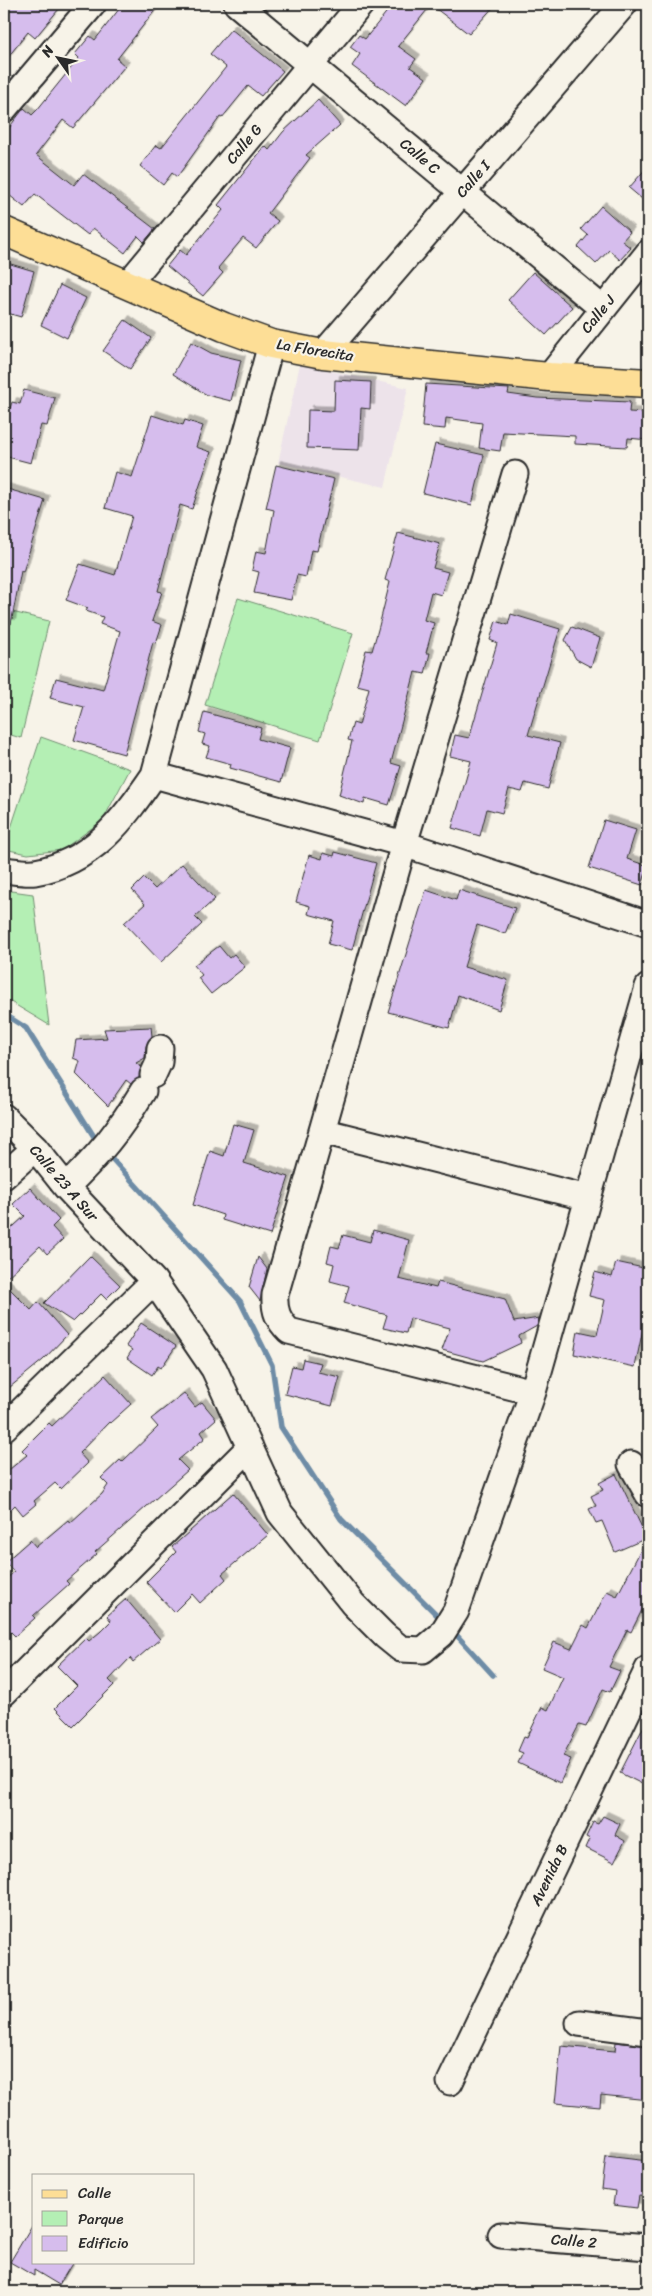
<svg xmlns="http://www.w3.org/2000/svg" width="652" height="2296" font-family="Sriracha,sans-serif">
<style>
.built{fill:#ede3ea}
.green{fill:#b4efb4;stroke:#708d70}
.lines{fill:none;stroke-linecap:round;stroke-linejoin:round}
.stream{stroke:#6e8ca6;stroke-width:5.5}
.building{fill:#d6bded;stroke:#2b2b2b;filter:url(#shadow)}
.minor-casing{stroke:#2b2b2b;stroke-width:29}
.major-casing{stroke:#2b2b2b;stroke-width:31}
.minor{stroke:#f7f3e8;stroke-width:25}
.major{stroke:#fdde96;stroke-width:28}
.labels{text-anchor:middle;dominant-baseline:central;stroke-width:4.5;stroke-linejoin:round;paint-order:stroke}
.street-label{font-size:15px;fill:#2b2b2b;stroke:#f7f3e8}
</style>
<defs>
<filter id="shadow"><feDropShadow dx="4.5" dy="-4.5" stdDeviation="0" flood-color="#0004"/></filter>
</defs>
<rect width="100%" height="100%" fill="#f7f3e8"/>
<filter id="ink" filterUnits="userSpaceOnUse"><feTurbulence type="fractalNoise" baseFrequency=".02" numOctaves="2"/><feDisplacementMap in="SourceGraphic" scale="10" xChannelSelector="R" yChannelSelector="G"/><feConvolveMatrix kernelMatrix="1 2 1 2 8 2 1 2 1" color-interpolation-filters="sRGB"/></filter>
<g filter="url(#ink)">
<path class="built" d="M 300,364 L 408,388 L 385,487 L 278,463 Z"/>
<path class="green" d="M 238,598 L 353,633 L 320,740 L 205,705 Z
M 4,610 L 49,621 L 21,738 L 4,733 Z
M 41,737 L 130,769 L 103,820 L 62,850 L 28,854 L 4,849 Z
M 4,890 L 33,894 L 49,1025 L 4,998 Z"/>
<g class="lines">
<path class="stream" d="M 4,1014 L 26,1028 L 98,1143
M 106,1152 L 240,1301 L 272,1365 L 281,1427 L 341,1519 L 443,1621
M 451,1629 L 493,1675"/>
</g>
<path class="building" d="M 10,4 L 63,4 L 35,38 L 28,32 L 4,62 L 4,12 Z
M 123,4 L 160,4 L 117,59 L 125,66 L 73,128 L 63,120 L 36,155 L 74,185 L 83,174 L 155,229 L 144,242 L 138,236 L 125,253 L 93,228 L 88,235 L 35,194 L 24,207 L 4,191 L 4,137 L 11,125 L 24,108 L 32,115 L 37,110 L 79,58 L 75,54 L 90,36 L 95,40 Z
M 393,4 L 496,4 L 469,34 L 431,5 L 398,46 L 416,59 L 410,67 L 426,78 L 406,106 L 352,66 L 360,54 L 350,47 L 359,35 L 365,39 Z
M 231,29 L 283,71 L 261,96 L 248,86 L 222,118 L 220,117 L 177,177 L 172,173 L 163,185 L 140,166 L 156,145 L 161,148 L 226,67 L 210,54 Z
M 318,100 L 340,125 L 306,155 L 310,158 L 268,213 L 278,221 L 256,248 L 243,238 L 218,268 L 223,273 L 203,296 L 167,266 L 180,250 L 186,255 L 223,210 L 218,205 L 265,146 L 269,150 L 283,132 Z
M 648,166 L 648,204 L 629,188 Z
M 601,206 L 630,232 L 622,241 L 631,248 L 620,260 L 609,250 L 596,264 L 578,247 L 588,235 L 581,229 Z
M 4,262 L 34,271 L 21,317 L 4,312 Z
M 533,272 L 572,307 L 546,335 L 508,300 Z
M 60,285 L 86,298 L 67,338 L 41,325 Z
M 125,320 L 151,338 L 130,369 L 103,351 Z
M 191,342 L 211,353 L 241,360 L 231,401 L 207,395 L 173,374 Z
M 335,380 L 371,382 L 370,409 L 361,408 L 359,450 L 307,448 L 308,410 L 334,411 Z
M 426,384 L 509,389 L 508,394 L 537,398 L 630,402 L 629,412 L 648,413 L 648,440 L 628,438 L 627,447 L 575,444 L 575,436 L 503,432 L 500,451 L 479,448 L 482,423 L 446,418 L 445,429 L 422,427 Z
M 24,390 L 55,398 L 47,426 L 41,425 L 31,463 L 4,456 L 4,413 L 8,414 L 12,402 L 20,404 Z
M 152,415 L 183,425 L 185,420 L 203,426 L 196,447 L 211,452 L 192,509 L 180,505 L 158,591 L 162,592 L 152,621 L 162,625 L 156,643 L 153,642 L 124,754 L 74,740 L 84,707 L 50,698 L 56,678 L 103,690 L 120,631 L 100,624 L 103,617 L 86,611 L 88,608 L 66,600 L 80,564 L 115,575 L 132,516 L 105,508 L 115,472 L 132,477 Z
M 435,444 L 484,455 L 472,505 L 423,493 Z
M 276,465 L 334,479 L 317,551 L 311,550 L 306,577 L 297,575 L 291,600 L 254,593 L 259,572 L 252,570 L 256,551 L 266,553 L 274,510 L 266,508 Z
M 4,488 L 45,500 L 23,572 L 21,571 L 11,624 L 4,623 Z
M 398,533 L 440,544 L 433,568 L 448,572 L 441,595 L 431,592 L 424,620 L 434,623 L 426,653 L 430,653 L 425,674 L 415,672 L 391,763 L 401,766 L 389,805 L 365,798 L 364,804 L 339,795 L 352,741 L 348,740 L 353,723 L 359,725 L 369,688 L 357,685 L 366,650 L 372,651 L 379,626 L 390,582 L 385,580 Z
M 511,614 L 560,629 L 528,735 L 560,743 L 548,789 L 525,783 L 522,792 L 509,789 L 502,813 L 487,809 L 480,836 L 452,828 L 471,761 L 450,756 L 455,735 L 469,738 L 497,643 L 490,640 L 496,621 L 508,625 Z
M 572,627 L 600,638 L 591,667 L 576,659 L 565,640 Z
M 204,712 L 261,728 L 258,739 L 290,748 L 281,782 L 230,768 L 231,764 L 206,757 L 210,746 L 202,744 L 205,734 L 199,732 Z
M 604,820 L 636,830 L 627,859 L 648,866 L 642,885 L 589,868 Z
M 335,852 L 376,863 L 352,950 L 328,944 L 334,921 L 308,914 L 310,906 L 296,902 L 309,855 L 322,859 L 323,853 L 334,856 Z
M 182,864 L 215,899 L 195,917 L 202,924 L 161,962 L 124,923 L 145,904 L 132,890 L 144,878 L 155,889 Z
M 426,890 L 456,900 L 459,890 L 515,908 L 505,934 L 477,925 L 464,967 L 508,980 L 499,1010 L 458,995 L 449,1028 L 388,1012 Z
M 219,946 L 229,958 L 234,954 L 245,967 L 211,994 L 198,978 L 202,975 L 194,965 Z
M 151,1027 L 152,1036 L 146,1046 L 145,1058 L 136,1063 L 141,1067 L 139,1078 L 131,1084 L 126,1080 L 108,1106 L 76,1074 L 80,1061 L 73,1058 L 76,1040 L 107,1038 L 104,1029 Z
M 233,1124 L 254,1130 L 244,1163 L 289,1177 L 270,1235 L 222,1220 L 223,1215 L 193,1205 L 210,1151 L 224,1156 Z
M 30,1188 L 59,1220 L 52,1227 L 63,1239 L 47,1254 L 40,1246 L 4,1280 L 4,1235 L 25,1216 L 13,1204 Z
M 373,1230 L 409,1240 L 399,1279 L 436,1288 L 438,1282 L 505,1299 L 514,1322 L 539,1318 L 537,1326 L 519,1336 L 521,1343 L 483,1361 L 442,1350 L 450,1328 L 410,1318 L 406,1333 L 383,1328 L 387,1315 L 344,1303 L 349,1286 L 330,1281 L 334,1264 L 327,1262 L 331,1246 L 339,1248 L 343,1235 L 370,1242 Z
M 90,1256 L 120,1285 L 106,1299 L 101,1294 L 73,1322 L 44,1303 Z
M 258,1257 L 267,1269 L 260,1301 L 249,1287 Z
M 616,1262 L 648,1269 L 648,1305 L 635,1367 L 574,1354 L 578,1331 L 597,1335 L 605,1300 L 589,1296 L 595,1272 L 612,1277 Z
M 4,1283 L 31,1310 L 38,1302 L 67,1335 L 43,1360 L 4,1392 Z
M 141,1323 L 176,1346 L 161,1368 L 158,1366 L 152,1375 L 127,1358 L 132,1350 L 126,1346 Z
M 303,1359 L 321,1363 L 318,1372 L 340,1377 L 332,1406 L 285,1394 L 292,1366 L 301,1368 Z
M 105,1375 L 131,1404 L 110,1423 L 109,1422 L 79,1453 L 88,1463 L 61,1489 L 55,1483 L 34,1501 L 36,1504 L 23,1515 L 15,1505 L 4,1516 L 4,1474 L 27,1455 L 22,1450 L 49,1423 L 52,1426 Z
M 184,1393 L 195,1407 L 202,1402 L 216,1419 L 201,1432 L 205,1438 L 178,1460 L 188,1470 L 95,1552 L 97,1554 L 66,1581 L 69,1584 L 33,1616 L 35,1618 L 15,1636 L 11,1632 L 4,1639 L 4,1581 L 14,1572 L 5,1562 L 30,1540 L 36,1547 L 68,1520 L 70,1523 L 102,1494 L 108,1485 L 101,1478 L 120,1460 L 122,1462 L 158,1427 L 151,1419 Z
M 616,1474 L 647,1538 L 615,1552 L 602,1521 L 596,1523 L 589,1509 L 596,1506 L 591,1496 L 603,1490 L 599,1483 Z
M 233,1493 L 268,1535 L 222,1574 L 226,1579 L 200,1603 L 192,1594 L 174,1612 L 146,1582 L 176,1552 L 172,1547 Z
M 648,1536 L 648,1598 L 631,1632 L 627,1630 L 609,1667 L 620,1671 L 610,1692 L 603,1689 L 586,1727 L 579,1725 L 563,1756 L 571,1759 L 560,1783 L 518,1763 L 523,1753 L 518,1751 L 524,1737 L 527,1738 L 542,1707 L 548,1710 L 563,1677 L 542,1668 L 554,1642 L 571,1649 L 583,1625 L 588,1628 L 607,1591 L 617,1596 Z
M 126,1599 L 160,1639 L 133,1662 L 130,1658 L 109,1680 L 114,1685 L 73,1726 L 55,1708 L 77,1686 L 57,1666 L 86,1638 L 89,1641 L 100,1632 L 111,1621 L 107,1616 Z
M 648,1718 L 648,1772 L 642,1784 L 620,1773 Z
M 603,1816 L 620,1824 L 615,1835 L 625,1841 L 614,1862 L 586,1848 L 590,1839 L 586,1837 L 593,1822 L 598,1824 Z
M 616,2042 L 648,2046 L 648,2100 L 601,2095 L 600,2107 L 555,2103 L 561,2046 L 615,2051 Z
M 606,2156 L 648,2161 L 645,2180 L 648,2180 L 648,2197 L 639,2196 L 637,2208 L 613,2205 L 615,2191 L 602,2189 Z
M 34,2222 L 34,2262 L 73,2262 L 59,2285 L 34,2270 L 34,2276 L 10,2262 Z"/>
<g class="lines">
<g class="minor-casing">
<path id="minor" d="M 237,4 L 603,309
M 4,109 L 93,4
M 127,285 L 361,4
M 323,354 L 624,4
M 549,377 L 648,253
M 515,474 L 404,844 L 275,1295 C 274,1311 278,1320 289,1331 L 533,1392
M 154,775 L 404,844 L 648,924
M 4,870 C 14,871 25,873 35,872 C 93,862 123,820 154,775 L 271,344
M 153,1075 L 159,1062 L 160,1048
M 4,1117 L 35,1148 L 66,1187 L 154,1281 L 214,1369 L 280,1513 L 353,1604 L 385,1636 L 401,1649 L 423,1650 L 441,1635 L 456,1611 L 533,1392 L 648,987
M 322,1131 L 588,1198
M 4,1176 L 35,1148
M 66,1187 C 99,1155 119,1131 143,1091
M 4,1428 L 154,1281
M 631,1464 L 648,1494
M 4,1693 L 250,1447
M 579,2023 L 648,2032
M 450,2082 L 648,1669
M 501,2235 L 648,2247"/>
</g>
<g class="major-casing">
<path id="major" d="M 4,231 L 224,327 L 271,344 L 323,354 L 549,377 L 648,383"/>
</g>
<use href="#minor" class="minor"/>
<use href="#major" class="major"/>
</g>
</g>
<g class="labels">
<g class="street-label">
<text transform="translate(244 144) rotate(-50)">Calle G</text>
<text transform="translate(420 156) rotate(40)">Calle C</text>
<text transform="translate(473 179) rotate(-49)">Calle I</text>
<text transform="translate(598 314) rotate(-51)">Calle J</text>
<text transform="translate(315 350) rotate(9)">La Florecita</text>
<text transform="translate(64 1183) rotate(49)">Calle 23 A Sur</text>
<text transform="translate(549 1875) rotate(-64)">Avenida B</text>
<text transform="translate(574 2241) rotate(5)">Calle 2</text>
</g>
</g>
<rect width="652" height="2296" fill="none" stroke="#f7f3e8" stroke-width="20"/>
<rect x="10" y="10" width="632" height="2276" fill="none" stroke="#2b2b2b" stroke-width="2" filter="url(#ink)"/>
<rect x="32" y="2174" width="162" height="90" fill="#f7f3e8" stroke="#a5a39c"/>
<rect x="42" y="2190" width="25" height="8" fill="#fdde96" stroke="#a5a39c"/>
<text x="78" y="2198" font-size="15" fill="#2b2b2b">Calle</text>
<rect x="42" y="2211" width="25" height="15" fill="#b4efb4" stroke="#a5a39c"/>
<text x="78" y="2224" font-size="15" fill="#2b2b2b">Parque</text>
<rect x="42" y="2236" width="25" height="15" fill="#d6bded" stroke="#a5a39c"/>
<text x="78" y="2248" font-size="15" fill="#2b2b2b">Edificio</text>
<g transform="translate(58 58) rotate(303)" stroke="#f7f3e8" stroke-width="4" paint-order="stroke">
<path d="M0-4L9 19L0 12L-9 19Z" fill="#2b2b2b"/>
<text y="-8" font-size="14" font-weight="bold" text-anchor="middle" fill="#2b2b2b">N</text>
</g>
</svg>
